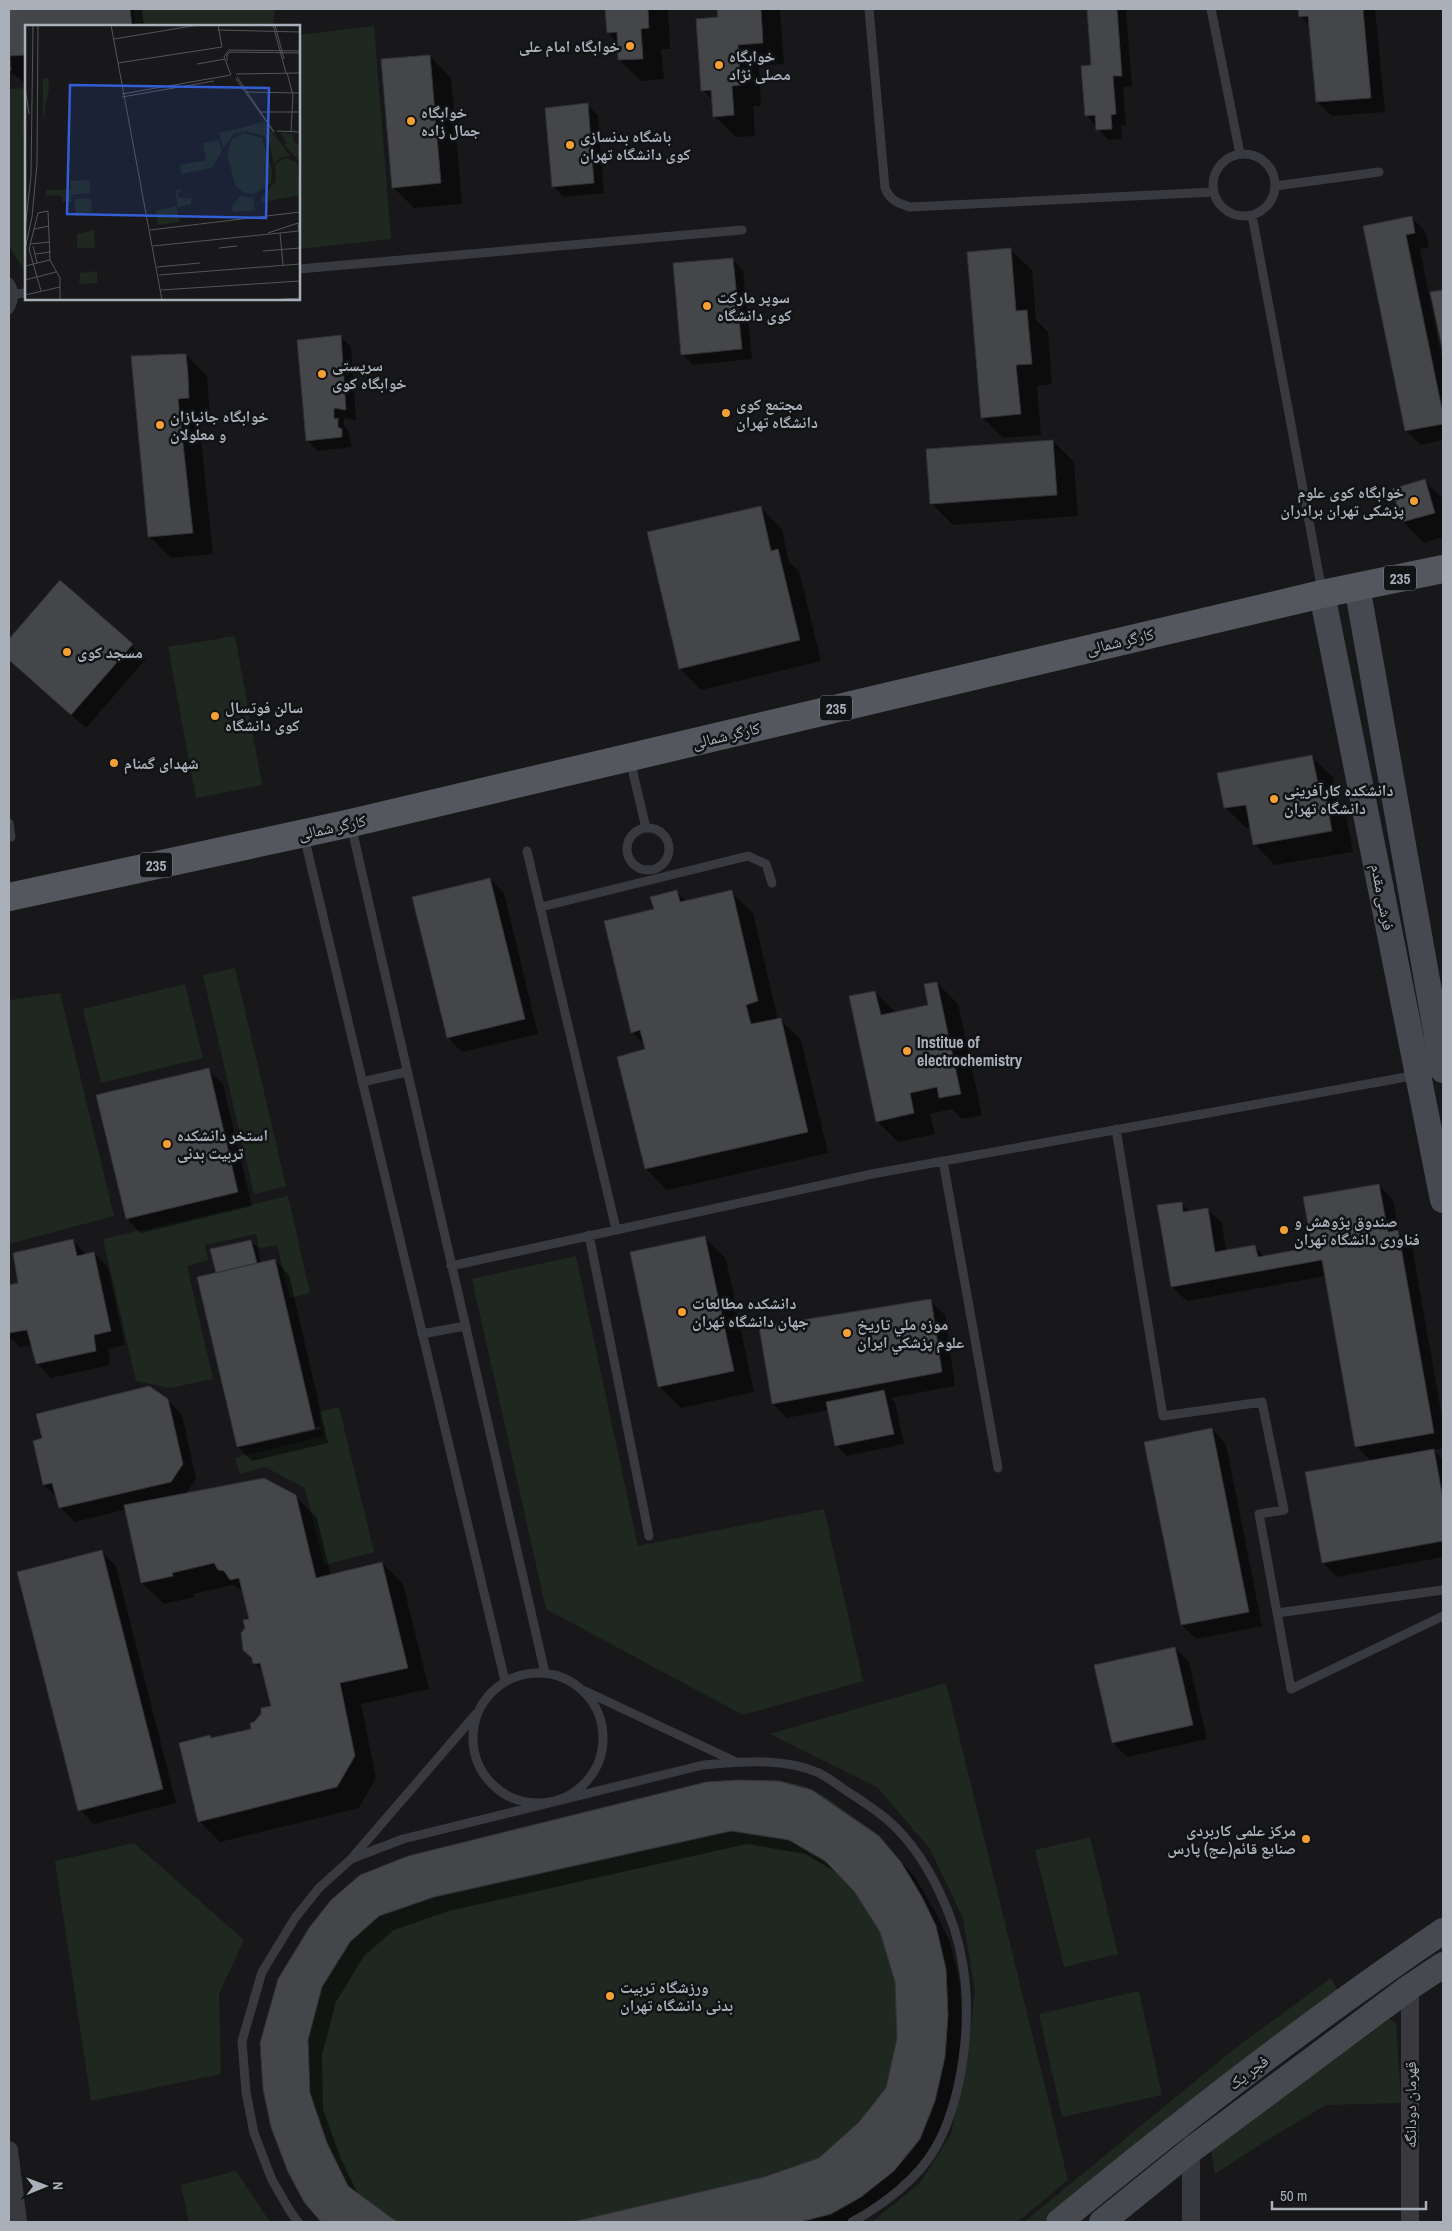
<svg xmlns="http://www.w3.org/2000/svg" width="1452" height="2231" font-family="'Archivo Narrow','Noto Naskh Arabic',sans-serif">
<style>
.green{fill:#1f2820}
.shadow{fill:#0007;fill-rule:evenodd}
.building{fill:#44464a;stroke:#313236}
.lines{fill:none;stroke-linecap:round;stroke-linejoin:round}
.lane{stroke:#383a3f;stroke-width:9}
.street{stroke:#383a3f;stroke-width:18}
.secondary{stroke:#46494f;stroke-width:26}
.primary{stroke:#54575e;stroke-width:28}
.poi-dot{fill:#f59f34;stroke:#121315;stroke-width:2}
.labels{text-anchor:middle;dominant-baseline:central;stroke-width:5;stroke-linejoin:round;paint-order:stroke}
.shield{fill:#121315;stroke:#7c8188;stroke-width:1}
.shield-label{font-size:15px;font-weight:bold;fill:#aab0ba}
.poi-label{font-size:16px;font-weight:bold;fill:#aab0ba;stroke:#121315;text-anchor:start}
.street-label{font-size:16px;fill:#aab0ba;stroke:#121315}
.inset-road{fill:none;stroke:#52555a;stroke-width:1}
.view{fill:#325dd4;fill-opacity:0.15;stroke:#325dd4;stroke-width:2.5}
.inset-edge{fill:none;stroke:#aab0ba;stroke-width:2.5}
</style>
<rect width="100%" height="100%" fill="#18181a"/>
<path class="green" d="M 133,9 L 275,9 L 273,26 L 135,26 Z
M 374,26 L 391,239 L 299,249 L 299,35 Z
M 26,88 L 26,273 L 9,246 L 9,89 Z
M 235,636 L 262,785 L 196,798 L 168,647 Z
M 235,968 L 286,1186 L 254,1194 L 203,975 Z
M 185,984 L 203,1058 L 101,1083 L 83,1009 Z
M 60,993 L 114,1216 L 9,1244 L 9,1000 Z
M 288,1196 L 310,1293 L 290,1298 L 277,1245 L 259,1248 L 256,1234 L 205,1245 L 208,1260 L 187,1266 L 213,1379 L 170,1388 L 136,1381 L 103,1239 Z
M 576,1256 L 638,1546 L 824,1509 L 863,1681 L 743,1715 L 546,1609 L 472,1279 Z
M 339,1407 L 374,1552 L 324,1565 L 305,1488 L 265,1467 L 240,1474 L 235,1458 L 324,1436 L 319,1412 Z
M 946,1683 L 1068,2180 L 1017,2222 L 872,2222 L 920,2183 L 951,2134 L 967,2061 L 975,1992 L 963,1918 L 930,1849 L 877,1787 L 770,1734 Z
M 737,1780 C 762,1780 788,1779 811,1789 C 825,1795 838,1806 849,1814 C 859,1822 872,1828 880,1837 C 903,1861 925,1895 936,1926 C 957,1989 951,2078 921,2137 C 907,2164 858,2204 829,2215 C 820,2218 810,2220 800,2222 L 321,2222 L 304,2202 L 288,2172 L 271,2127 L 263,2089 L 260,2043 L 278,1979 L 309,1928 L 331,1900 L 360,1875 L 408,1856 L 706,1782 Z
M 1090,1837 L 1118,1954 L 1064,1967 L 1035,1850 Z
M 134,1843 L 244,1940 L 219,1994 L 221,2074 L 91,2101 L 55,1861 Z
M 1331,1978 L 1338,1991 L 1043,2222 L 1024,2222 L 1233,2050 Z
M 1139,1991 L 1162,2095 L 1062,2117 L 1039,2014 Z
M 1390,2019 L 1396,2023 L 1401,2103 L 1326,2105 L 1272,2137 L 1215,2174 L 1211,2150 Z
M 236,2171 L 270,2222 L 189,2222 L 181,2185 Z"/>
<path class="shadow" d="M 9,9 L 142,9 L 144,26 L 26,26 L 25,83 L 9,71 Z
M 606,9 L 668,9 L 670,49 L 661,49 L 664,79 L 641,81 L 619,60 L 619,44 L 608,33 Z
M 718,9 L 780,9 L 784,64 L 759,66 L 761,106 L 753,106 L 755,136 L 736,137 L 714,116 L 713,101 L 703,90 L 719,19 Z
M 1088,9 L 1126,9 L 1132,86 L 1123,87 L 1126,125 L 1121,125 L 1122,139 L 1108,140 L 1086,115 L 1093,66 Z
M 1299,9 L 1375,9 L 1385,112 L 1332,116 L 1317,102 L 1311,27 L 1300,16 Z
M 430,56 L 451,78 L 462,204 L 414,208 L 393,187 Z
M 587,105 L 598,115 L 604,193 L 564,197 L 553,186 Z
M 1411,217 L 1425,231 L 1429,247 L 1420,249 L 1443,364 L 1443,440 L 1421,445 L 1406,431 L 1365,227 Z
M 1010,249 L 1032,270 L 1036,320 L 1048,332 L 1052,384 L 1037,386 L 1041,435 L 1003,438 L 982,417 Z
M 732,259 L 743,270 L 752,359 L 693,365 L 682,354 Z
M 1443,291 L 1443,347 L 1431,293 Z
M 340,336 L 351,347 L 356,420 L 344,418 L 344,426 L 348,430 L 352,447 L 318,451 L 307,441 Z
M 186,355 L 207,376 L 210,419 L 199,420 L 213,554 L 171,558 L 149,536 Z
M 1053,441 L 1074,462 L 1078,516 L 953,525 L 931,503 Z
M 1425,481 L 1443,499 L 1443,537 L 1424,543 L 1403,522 L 1394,490 Z
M 761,508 L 782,529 L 789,562 L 799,571 L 821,661 L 701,690 L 680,669 Z
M 60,582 L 146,659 L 86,728 L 9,659 L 9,641 Z
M 1311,756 L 1333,777 L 1339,808 L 1346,814 L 1353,852 L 1275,865 L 1254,844 L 1251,828 L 1246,828 L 1225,807 Z
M 490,879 L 504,893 L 538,1034 L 462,1052 L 448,1038 L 414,898 Z
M 677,892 L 687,902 L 731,892 L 753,913 L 778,1020 L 780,1019 L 801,1040 L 828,1153 L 667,1190 L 646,1169 L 646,1050 L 645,1045 L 632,1032 L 655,910 Z
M 937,983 L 958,1004 L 982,1115 L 962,1119 L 952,1109 L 930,1114 L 935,1134 L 898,1142 L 877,1121 L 875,992 L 896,1013 L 929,1006 Z
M 208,1070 L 223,1084 L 252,1206 L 141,1233 L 127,1219 Z
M 1379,1185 L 1393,1200 L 1399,1233 L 1412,1246 L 1443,1423 L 1443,1448 L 1433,1450 L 1443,1460 L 1443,1557 L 1337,1577 L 1323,1563 L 1371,1461 L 1356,1446 L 1326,1276 L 1187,1301 L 1172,1287 L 1182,1204 L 1190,1212 L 1207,1209 L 1222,1223 L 1226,1252 L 1255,1247 L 1265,1257 L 1314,1248 Z
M 705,1238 L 726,1259 L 754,1392 L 681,1408 L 660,1387 L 631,1253 Z
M 73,1241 L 87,1255 L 94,1253 L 108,1267 L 125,1345 L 108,1349 L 110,1365 L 51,1378 L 37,1363 L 32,1345 L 20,1347 L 9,1337 L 9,1286 L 19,1284 Z
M 251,1241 L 258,1248 L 261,1264 L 275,1260 L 289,1275 L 328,1443 L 252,1461 L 238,1447 L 218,1274 ZM 321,1426 L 321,1429 L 246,1446 L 246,1444 Z
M 930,1301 L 945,1315 L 955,1386 L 891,1398 L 895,1402 L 904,1444 L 847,1456 L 836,1445 L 829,1410 L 787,1418 L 773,1404 Z
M 168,1400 L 182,1415 L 196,1479 L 186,1494 L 295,1496 L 317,1518 L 331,1576 L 382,1563 L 403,1584 L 429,1689 L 361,1704 L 376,1778 L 359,1808 L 220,1842 L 199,1821 L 209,1736 L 212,1739 L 253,1730 L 272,1707 L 263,1672 L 255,1663 L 251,1620 L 244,1592 L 233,1585 L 193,1594 L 194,1597 L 164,1604 L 142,1583 L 127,1509 L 75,1522 L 60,1507 L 57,1498 L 44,1485 Z
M 1212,1429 L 1226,1444 L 1262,1626 L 1196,1639 L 1182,1625 Z
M 102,1552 L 116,1566 L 176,1803 L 94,1824 L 80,1810 Z
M 1175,1648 L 1189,1662 L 1207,1739 L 1127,1757 L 1113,1743 Z
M 706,1783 L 878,1836 L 915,1877 L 936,1913 L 950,1942 L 960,1984 L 962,2030 L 959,2072 L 934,2153 L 908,2185 L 856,2222 L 578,2222 L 764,2179 L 820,2159 L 860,2123 L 887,2088 L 898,2038 L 896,1982 L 882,1932 L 855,1890 L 839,1874 L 805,1854 L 747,1844 L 449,1911 L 394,1930 L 364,1956 L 336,2002 L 322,2055 L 323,2109 L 341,2159 L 359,2196 L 397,2222 L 323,2222 L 305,2201 L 310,1929 Z"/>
<path class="building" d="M 9,9 L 130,9 L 132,26 L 26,26 L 26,55 L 10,56 L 11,71 L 9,69 Z
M 605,9 L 648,9 L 649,28 L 641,29 L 643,59 L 618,60 L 617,32 L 607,33 Z
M 717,9 L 761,9 L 763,43 L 738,45 L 741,85 L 732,86 L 734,115 L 713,117 L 711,90 L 701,91 L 696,19 L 718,17 Z
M 1087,9 L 1117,9 L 1122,76 L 1113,76 L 1116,114 L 1111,115 L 1112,129 L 1096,130 L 1095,115 L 1085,116 L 1081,66 L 1091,65 Z
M 1298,9 L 1363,9 L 1371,98 L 1316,102 L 1308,16 L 1299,17 Z
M 430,55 L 441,183 L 392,188 L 381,59 Z
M 588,103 L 594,183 L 552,187 L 545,108 Z
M 24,126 L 26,126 L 26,162 Z
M 1412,216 L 1415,233 L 1406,235 L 1442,409 L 1443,408 L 1443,424 L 1405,431 L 1363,226 Z
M 1011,248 L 1016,311 L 1027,310 L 1032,364 L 1016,365 L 1021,414 L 981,418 L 967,252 Z
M 733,258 L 742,349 L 681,355 L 673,263 Z
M 1443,290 L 1443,352 L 1430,292 Z
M 341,335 L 346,410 L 334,408 L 334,419 L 338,418 L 338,427 L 342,429 L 342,437 L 306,441 L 297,340 Z
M 178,354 L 186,354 L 188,374 L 189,398 L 178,399 L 193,533 L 148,537 L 131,356 Z
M 1053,440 L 1057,495 L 930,504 L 926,449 Z
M 1425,479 L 1435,513 L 1402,522 L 1392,489 Z
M 761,506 L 771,551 L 778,549 L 800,640 L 679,669 L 647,532 Z
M 60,580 L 133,644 L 71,715 L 9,660 L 9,639 Z
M 1312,755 L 1320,793 L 1325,792 L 1332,831 L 1253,845 L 1246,805 L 1224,808 L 1217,773 Z
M 490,878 L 525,1019 L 447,1038 L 412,897 Z
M 677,890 L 680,902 L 732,890 L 758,1001 L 746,1005 L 751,1024 L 781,1018 L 808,1132 L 645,1169 L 617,1057 L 645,1049 L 640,1030 L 631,1033 L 604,921 L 654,909 L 650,897 Z
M 937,982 L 961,1094 L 939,1098 L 937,1087 L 910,1093 L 914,1113 L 876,1122 L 849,996 L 875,991 L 881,1015 L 928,1005 L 924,984 Z
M 209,1068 L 238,1192 L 126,1219 L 96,1095 Z
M 1379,1184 L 1388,1232 L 1398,1230 L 1434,1433 L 1355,1447 L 1322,1260 L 1171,1287 L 1157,1205 L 1182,1202 L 1183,1212 L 1208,1208 L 1215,1252 L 1255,1245 L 1258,1257 L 1312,1247 L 1303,1197 Z
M 705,1236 L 734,1371 L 658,1387 L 630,1252 Z
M 73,1239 L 77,1256 L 94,1252 L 111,1331 L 94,1335 L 96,1351 L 36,1364 L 27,1330 L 9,1333 L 9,1285 L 18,1283 L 13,1253 Z
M 251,1240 L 257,1263 L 216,1273 L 210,1249 Z
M 275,1259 L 315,1429 L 237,1447 L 197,1277 Z
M 931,1299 L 942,1372 L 772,1404 L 759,1327 Z
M 149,1386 L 168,1399 L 183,1464 L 171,1482 L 59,1508 L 52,1483 L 43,1485 L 33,1441 L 42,1438 L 36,1414 Z
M 884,1390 L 894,1434 L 835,1446 L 826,1402 Z
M 1212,1428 L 1249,1612 L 1181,1625 L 1144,1442 Z
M 1434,1449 L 1443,1499 L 1443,1541 L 1322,1563 L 1305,1472 Z
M 264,1478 L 296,1495 L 316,1578 L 382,1562 L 408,1668 L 340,1683 L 355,1756 L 337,1787 L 198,1822 L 179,1743 L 210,1735 L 211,1738 L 251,1729 L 250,1723 L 254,1722 L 261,1714 L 261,1708 L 271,1706 L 260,1663 L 253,1664 L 252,1658 L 243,1650 L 241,1633 L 245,1628 L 243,1620 L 249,1619 L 239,1578 L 230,1580 L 224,1571 L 218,1570 L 214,1563 L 172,1573 L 173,1576 L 141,1583 L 124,1505 Z
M 102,1550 L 163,1789 L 78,1811 L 17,1572 Z
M 1175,1647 L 1193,1725 L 1112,1743 L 1094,1665 Z
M 737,1780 L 779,1781 L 812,1790 L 879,1836 L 901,1862 L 922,1897 L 936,1926 L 946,1969 L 948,2015 L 945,2057 L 935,2101 L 920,2139 L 894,2171 L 861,2197 L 831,2214 L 800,2222 L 572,2222 L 764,2177 L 819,2158 L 859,2122 L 886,2088 L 897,2038 L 895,1982 L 880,1932 L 854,1891 L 825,1861 L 789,1840 L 731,1831 L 434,1897 L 379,1916 L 350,1942 L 322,1987 L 308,2040 L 310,2093 L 327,2143 L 348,2186 L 393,2219 L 400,2222 L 321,2222 L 304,2202 L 288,2172 L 271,2127 L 263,2089 L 260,2043 L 278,1979 L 309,1928 L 331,1900 L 360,1875 L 408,1856 L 706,1782 Z"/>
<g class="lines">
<path class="lane" d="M 869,9 L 885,188 C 890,200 897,203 910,207 L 1214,192
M 1211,9 L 1240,154
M1213 185a31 31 0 1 1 62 0a31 31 0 1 1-62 0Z
M 1275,186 L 1379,172
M 1252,215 L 1322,591
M 299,269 L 742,230
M 9,282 C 16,291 15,300 9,310
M 14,294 L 26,293
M 630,760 L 646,828
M 9,823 L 11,837
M 351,825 L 545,1673
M627 849a21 21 0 1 1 42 0a21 21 0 1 1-42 0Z
M 304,836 L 505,1681
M 527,851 L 616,1229
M 541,907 L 748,856 L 766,864 L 772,883
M 362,1082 L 406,1072
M 1116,1129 L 1163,1416 L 1262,1402 L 1284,1510 L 1259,1514 L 1291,1689 L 1443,1616
M 943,1161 L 998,1468
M 589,1235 L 649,1536
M 451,1266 L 872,1174 L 1417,1075
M 422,1334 L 465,1326
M 1277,1613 L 1443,1590
M473 1738a65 65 0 1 1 130 0a65 65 0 1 1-130 0Z
M 585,1691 L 734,1761
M 352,1858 L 476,1714
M 298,2222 L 290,2211 L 272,2180 L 254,2133 L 246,2092 L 242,2041 L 262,1972 L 295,1918 L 319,1888 L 351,1859 L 403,1839 L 703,1765 C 741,1762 783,1757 819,1773 C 829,1778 839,1786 848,1792 C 862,1801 878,1811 891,1823 C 927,1856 956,1917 963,1966 C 972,2021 963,2098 936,2147 C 918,2179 883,2205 852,2222"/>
<path class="street" d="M 1410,1987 L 1410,2222
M 9,2150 L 18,2222
M 1191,2222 L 1191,2150"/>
<path class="secondary" d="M 1357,586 L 1443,1070
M 1322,594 L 1443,1200
M 1059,2222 C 1183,2120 1310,2021 1443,1931
M 1102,2222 L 1191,2150 L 1410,1987 L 1443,1965"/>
<path class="primary" d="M 9,897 L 351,823 L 1322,594 L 1443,569"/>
</g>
<g class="poi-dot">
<circle cx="630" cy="46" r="5"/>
<circle cx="719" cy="65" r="5"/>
<circle cx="411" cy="121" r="5"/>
<circle cx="570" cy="145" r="5"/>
<circle cx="707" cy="306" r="5"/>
<circle cx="322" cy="374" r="5"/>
<circle cx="726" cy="413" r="5"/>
<circle cx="160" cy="425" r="5"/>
<circle cx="1414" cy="501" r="5"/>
<circle cx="67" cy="652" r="5"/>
<circle cx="215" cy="716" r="5"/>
<circle cx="114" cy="763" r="5"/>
<circle cx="1274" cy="799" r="5"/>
<circle cx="907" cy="1051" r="5"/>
<circle cx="167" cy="1144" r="5"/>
<circle cx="1284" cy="1230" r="5"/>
<circle cx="682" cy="1312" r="5"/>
<circle cx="847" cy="1333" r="5"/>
<circle cx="1306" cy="1839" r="5"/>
<circle cx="610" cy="1996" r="5"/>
</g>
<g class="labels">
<g class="shield">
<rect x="1384" y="565.5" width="32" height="25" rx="4"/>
<rect x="820" y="695.5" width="32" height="25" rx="4"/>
<rect x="140" y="852.5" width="32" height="25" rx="4"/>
</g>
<g class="shield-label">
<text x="1400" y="578">235</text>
<text x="836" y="708">235</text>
<text x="156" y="865">235</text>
</g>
<g class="poi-label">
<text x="620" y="46" text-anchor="end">خوابگاه امام علی</text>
<text x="729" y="56">خوابگاه<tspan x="729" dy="18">مصلی نژاد</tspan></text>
<text x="421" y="112">خوابگاه<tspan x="421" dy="18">جمال زاده</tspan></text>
<text x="580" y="136">باشگاه بدنسازی<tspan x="580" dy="18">کوی دانشگاه تهران</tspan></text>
<text x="717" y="297">سوپر مارکت<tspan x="717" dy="18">کوی دانشگاه</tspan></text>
<text x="332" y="365">سرپستی<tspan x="332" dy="18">خوابگاه کوی</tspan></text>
<text x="736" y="404">مجتمع کوی<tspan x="736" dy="18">دانشگاه تهران</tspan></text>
<text x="170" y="416">خوابگاه جانبازان<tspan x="170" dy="18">و معلولان</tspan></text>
<text x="1404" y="492" text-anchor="end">خوابگاه کوی علوم<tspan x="1404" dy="18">پزشکی تهران برادران</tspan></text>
<text x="77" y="652">مسجد کوی</text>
<text x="225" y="707">سالن فوتسال<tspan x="225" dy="18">کوی دانشگاه</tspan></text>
<text x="124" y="763">شهدای گمنام</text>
<text x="1284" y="790">دانشکده کارآفرینی<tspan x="1284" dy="18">دانشگاه تهران</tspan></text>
<text x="917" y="1042">Institue of<tspan x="917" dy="18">electrochemistry</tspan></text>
<text x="177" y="1135">استخر دانشکده<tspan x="177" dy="18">تربیت بدنی</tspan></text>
<text x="1294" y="1221">صندوق پژوهش و<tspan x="1294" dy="18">فناوری دانشگاه تهران</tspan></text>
<text x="692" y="1303">دانشکده مطالعات<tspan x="692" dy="18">جهان دانشگاه تهران</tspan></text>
<text x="857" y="1324">موزه ملي تاريخ<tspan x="857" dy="18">علوم پزشكي ايران</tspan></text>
<text x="1296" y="1830" text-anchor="end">مرکز علمی کاربردی<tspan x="1296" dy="18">صنایع قائم(عج) پارس</tspan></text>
<text x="620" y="1987">ورزشگاه تربیت<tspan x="620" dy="18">بدنی دانشگاه تهران</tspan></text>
</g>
<g class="street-label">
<text transform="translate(1120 641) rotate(-13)">کارگر شمالی</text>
<text transform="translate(726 735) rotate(-13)">کارگر شمالی</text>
<text transform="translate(332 827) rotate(-12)">کارگر شمالی</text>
<text transform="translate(1383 897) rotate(79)">فرشی مقدم</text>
<text transform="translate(1248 2072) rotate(-37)">فجر یک</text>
<text transform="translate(1410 2105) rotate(-90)">قهرمان دودانگه</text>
</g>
</g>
<g transform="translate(25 25)">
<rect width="275" height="275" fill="#18181a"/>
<path d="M 18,53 L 23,53 L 24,63 L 18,96 ZM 222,73 L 263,128 L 265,131 L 257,132 L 249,139 L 244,117 L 238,111 L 222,106 L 209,109 L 198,123 L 194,108 L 239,97 ZM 219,108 L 237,113 L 247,145 L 246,159 L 229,169 L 219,168 L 210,160 L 202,129 L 207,114 ZM 255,108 L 268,109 L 268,115 L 275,121 L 275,137 L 259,120 L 262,118 ZM 194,115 L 197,126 L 187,143 L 157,149 L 155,140 L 181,135 L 178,118 ZM 260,133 L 272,137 L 275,170 L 237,177 L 236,172 L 251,156 L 250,140 ZM 64,155 L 66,168 L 46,170 L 47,177 L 37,177 L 37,172 L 32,170 L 21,171 L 21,165 L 46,165 L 45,156 ZM 158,164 L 153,169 L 154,173 L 166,173 L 166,179 L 153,182 L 150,166 ZM 216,171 L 228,173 L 230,185 L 208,187 L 207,180 ZM 66,173 L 67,187 L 51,191 L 49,174 ZM 151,181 L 155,197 L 133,200 L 131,186 ZM 69,205 L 70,223 L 52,223 L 52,209 ZM 72,246 L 72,258 L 54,259 L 55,248 Z" fill="#1f2820"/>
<path class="inset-road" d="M 86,0 L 137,275M 248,0 L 261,48M 250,0 L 259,34M 193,5 L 275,7M 89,14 L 173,0M 202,36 L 202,30 L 205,27 L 275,28M 93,38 L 197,22 L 193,0M 172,39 L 200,34M 262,48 L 268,70 L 266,107M 211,49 L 275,48M 206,50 L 199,32 L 204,25 L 275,26M 212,52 L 249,107M 211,54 L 249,107M 0,62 L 4,89M 221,67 L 275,68M 97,69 L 206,50M 97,72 L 189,56M 236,87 L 275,87M 252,106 L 275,107M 0,204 L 6,151 L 8,0M 9,204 L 24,201M 125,205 L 275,187M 243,208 L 273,198 L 275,214M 255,208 L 258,240M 5,219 L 25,217M 8,221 L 12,238M 128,221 L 274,206M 194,223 L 212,221M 0,224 L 7,192 L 12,139 L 13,0M 238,226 L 275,223M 10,229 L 26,227M 0,241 L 25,235M 132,242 L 175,238M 134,250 L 275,239M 0,255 L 31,247M 136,265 L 275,256M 16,266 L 4,224 L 13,188 L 23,186 L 25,235 L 35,253 L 35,275M 0,270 L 35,262M 244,275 L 275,273"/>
<path class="view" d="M 45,60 L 244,63 L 241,193 L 42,189 Z"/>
<rect width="275" height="275" class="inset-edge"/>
</g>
<rect width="1452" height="2231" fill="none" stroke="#aab0ba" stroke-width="20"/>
<g transform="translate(45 2186) rotate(89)" stroke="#121315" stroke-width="4" paint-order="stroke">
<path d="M0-4L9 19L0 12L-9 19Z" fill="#aab0ba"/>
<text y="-8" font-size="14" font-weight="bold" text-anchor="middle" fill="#aab0ba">N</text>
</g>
<path d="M1272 2201v8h154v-8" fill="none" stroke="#aab0ba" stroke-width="2.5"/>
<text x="1280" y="2201" font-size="15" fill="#aab0ba" stroke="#121315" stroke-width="4" paint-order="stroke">50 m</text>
</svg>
